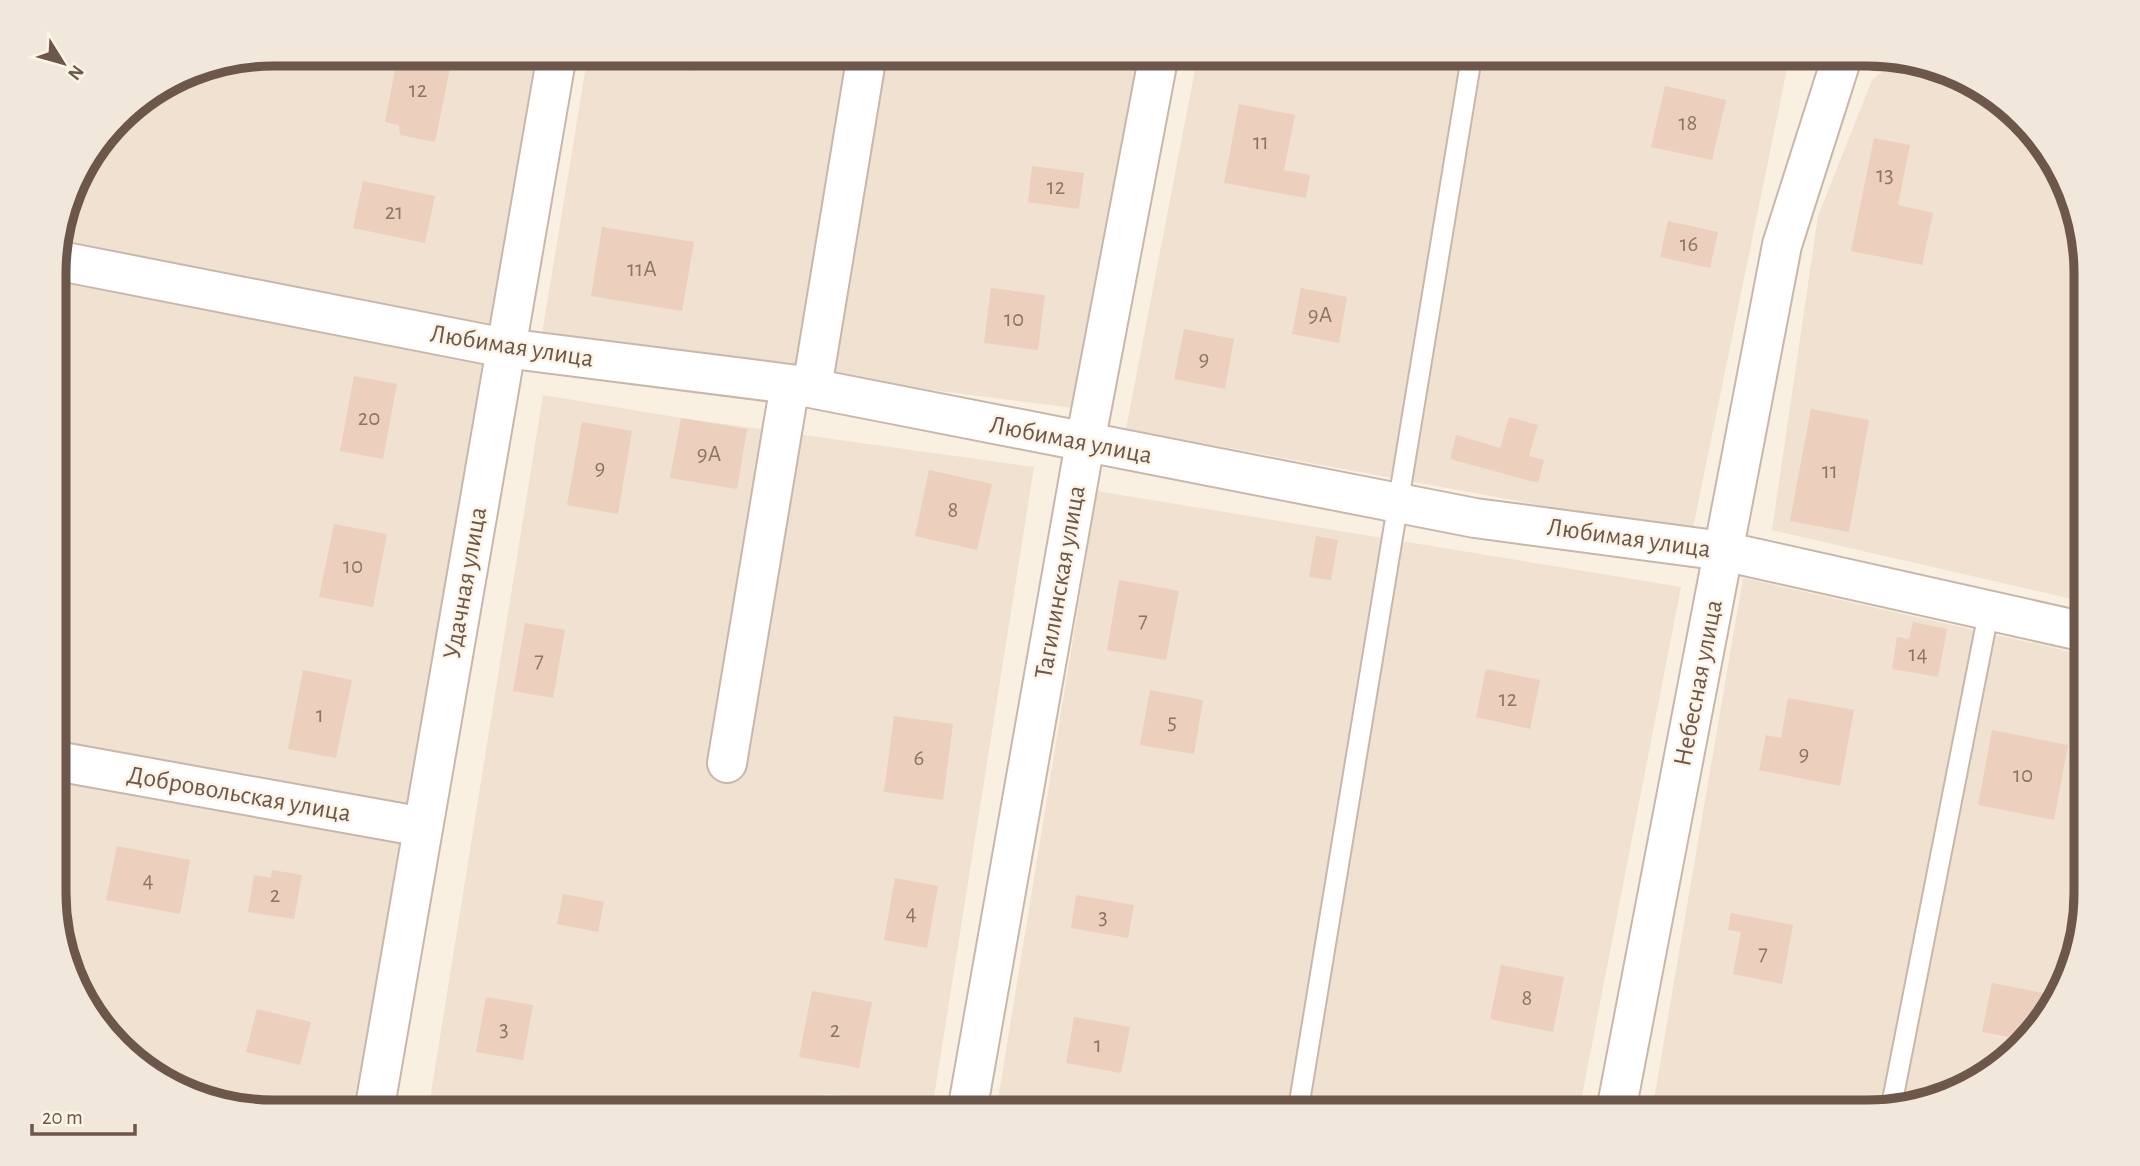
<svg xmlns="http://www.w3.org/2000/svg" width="2140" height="1166" font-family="'Alegreya Sans',sans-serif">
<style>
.residential{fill:#f0e1d1}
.building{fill:#eccfbc}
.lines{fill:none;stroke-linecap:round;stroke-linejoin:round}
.service-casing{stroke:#c8b7aa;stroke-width:23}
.minor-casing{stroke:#c8b7aa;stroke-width:42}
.service{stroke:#fff;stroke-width:19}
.minor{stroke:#fff;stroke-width:38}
.labels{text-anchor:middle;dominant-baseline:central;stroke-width:5;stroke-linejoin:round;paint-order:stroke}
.number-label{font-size:23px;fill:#8d7567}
.street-label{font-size:26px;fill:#6d574b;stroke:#fdf4e7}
.rim{fill:none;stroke:#6d574b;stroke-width:9}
</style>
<rect width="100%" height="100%" fill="#f9f0e1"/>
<path class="residential" d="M 273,54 L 535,54 L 368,1112 L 273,1112 L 176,1089 L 91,1015 L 56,922 L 55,258 L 77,177 L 129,109 L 190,71 Z
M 588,54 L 1138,54 L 1073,408 L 541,340 Z
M 1198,54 L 1790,54 L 1692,533 L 1126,429 Z
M 1896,61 L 1964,77 L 2049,151 L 2084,245 L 2085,602 L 1772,530 L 1818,216 L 1872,80 Z
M 543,395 L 681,418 L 1034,467 L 933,1103 L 824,1094 L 808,1112 L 428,1112 Z
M 1097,491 L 1681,587 L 1579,1111 L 996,1112 Z
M 1743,578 L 2085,655 L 2086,893 L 2063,990 L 1988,1075 L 1881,1111 L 1652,1111 Z"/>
<path class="building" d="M 398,54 L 452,58 L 435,142 L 400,135 L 399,125 L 385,122 Z
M 640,54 L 698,54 L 695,71 L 639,63 Z
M 1665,86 L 1726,100 L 1712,160 L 1651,147 Z
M 1239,104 L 1295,115 L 1284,170 L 1310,175 L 1306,198 L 1224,183 Z
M 1874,138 L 1910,145 L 1898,205 L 1933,213 L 1922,265 L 1851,251 Z
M 1032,166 L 1084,173 L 1079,209 L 1028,202 Z
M 363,181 L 435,196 L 425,243 L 353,228 Z
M 1668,221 L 1718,232 L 1710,268 L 1660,257 Z
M 602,227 L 694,242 L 682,311 L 591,296 Z
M 991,288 L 1045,295 L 1038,350 L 984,343 Z
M 1301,288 L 1347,297 L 1339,343 L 1292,334 Z
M 1184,329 L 1234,339 L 1225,389 L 1174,379 Z
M 354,376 L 397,384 L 383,459 L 340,451 Z
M 1811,409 L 1869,420 L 1849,532 L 1790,521 Z
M 1509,417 L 1538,425 L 1529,456 L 1544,460 L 1538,483 L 1450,459 L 1456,435 L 1500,448 Z
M 681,418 L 747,429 L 737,489 L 670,478 Z
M 582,422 L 632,431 L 618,514 L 567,505 Z
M 929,470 L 992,484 L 977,550 L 915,536 Z
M 334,524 L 387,534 L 373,607 L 319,597 Z
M 1316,536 L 1338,540 L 1331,580 L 1309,577 Z
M 1119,580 L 1179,591 L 1166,660 L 1107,650 Z
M 1913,622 L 1947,629 L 1938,677 L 1892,669 L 1897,637 L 1909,639 Z
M 525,623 L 565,630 L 553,698 L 513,691 Z
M 1486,669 L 1540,680 L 1530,729 L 1476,717 Z
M 303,670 L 352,680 L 336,758 L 288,749 Z
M 1150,690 L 1203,700 L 1194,754 L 1140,745 Z
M 1788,698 L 1854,710 L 1840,786 L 1759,770 L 1766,735 L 1781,738 Z
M 894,716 L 953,724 L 943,800 L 884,792 Z
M 1992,730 L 2068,745 L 2054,820 L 1978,805 Z
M 117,846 L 190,860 L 180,914 L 106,900 Z
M 272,870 L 302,875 L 294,919 L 248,912 L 254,875 L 271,878 Z
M 895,878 L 938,886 L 927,948 L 884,940 Z
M 563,894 L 604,902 L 598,932 L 557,924 Z
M 1076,895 L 1134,905 L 1128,938 L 1071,928 Z
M 1731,913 L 1793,925 L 1782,984 L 1733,974 L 1741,932 L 1728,930 Z
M 1501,965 L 1564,977 L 1553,1032 L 1490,1019 Z
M 1992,983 L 2058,996 L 2020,1039 L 1982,1032 Z
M 812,991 L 872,1002 L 859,1068 L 799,1057 Z
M 486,997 L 533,1005 L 523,1060 L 476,1052 Z
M 257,1009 L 311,1022 L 300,1065 L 246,1052 Z
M 1074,1017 L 1130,1027 L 1121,1073 L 1066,1063 Z
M 1476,1102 L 1518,1110 L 1518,1111 L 1475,1111 Z"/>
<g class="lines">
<g class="service-casing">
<path id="service" d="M 1891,1108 L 1989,610
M 1298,1111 L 1472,54"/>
</g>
<g class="minor-casing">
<path id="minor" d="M 55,260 L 505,348 L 790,384 L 1475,518 L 1723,551 L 2085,632
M 812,388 L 867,54
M 56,761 L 423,827
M 727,763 L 790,384
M 1616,1111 L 1782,245 L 1843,54
M 374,1112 L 557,54
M 967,1112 L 1085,443 L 1159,54"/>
</g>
<use href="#service" class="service"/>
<use href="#minor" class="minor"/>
</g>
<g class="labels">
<g class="number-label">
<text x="418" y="90">12</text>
<text x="1688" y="123">18</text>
<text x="1261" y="142">11</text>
<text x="1885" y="175">13</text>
<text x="1056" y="187">12</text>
<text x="394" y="212">21</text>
<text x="1689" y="244">16</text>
<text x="642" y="269">11А</text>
<text x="1320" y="315">9А</text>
<text x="1014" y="319">10</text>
<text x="1204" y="359">9</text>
<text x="369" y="418">20</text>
<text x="709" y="454">9А</text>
<text x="600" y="468">9</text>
<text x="1830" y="471">11</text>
<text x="953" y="510">8</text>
<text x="353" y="566">10</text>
<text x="1143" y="620">7</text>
<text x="1918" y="654">14</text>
<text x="539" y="660">7</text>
<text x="1508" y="699">12</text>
<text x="320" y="715">1</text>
<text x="1172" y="722">5</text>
<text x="1804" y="754">9</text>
<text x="919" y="758">6</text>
<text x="2023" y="775">10</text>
<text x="148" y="880">4</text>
<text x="275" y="895">2</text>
<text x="911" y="913">4</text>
<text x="1103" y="917">3</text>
<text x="1763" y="953">7</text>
<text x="1527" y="998">8</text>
<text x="504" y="1029">3</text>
<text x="835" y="1030">2</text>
<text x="1098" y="1045">1</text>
</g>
<g class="street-label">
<text transform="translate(512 346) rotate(9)">Любимая улица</text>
<text transform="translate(1071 440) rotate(11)">Любимая улица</text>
<text transform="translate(1629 538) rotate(8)">Любимая улица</text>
<text transform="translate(1060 582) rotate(-80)">Тагилинская улица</text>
<text transform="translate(465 583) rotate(-80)">Удачная улица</text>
<text transform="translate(1698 683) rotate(-79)">Небесная улица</text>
<text transform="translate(239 794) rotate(10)">Добровольская улица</text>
</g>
</g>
<path d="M0 0H2140V1166H0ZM273 66H1867A207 207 0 0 1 2074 273V893A207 207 0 0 1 1867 1100H273A207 207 0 0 1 66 893V273A207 207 0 0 1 273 66Z" fill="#f1e7db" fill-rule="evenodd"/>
<path class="rim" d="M273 66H1867A207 207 0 0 1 2074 273V893A207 207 0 0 1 1867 1100H273A207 207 0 0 1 66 893V273A207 207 0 0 1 273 66Z"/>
<g transform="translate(63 63) rotate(127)" stroke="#fdf4e7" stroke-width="5" paint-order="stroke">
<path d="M0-5L12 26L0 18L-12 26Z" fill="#6d574b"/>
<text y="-10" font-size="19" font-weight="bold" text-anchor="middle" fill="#6d574b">N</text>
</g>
<path d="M32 1124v10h103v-10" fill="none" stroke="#6d574b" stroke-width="3.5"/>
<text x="42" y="1124" font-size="21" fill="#6d574b" stroke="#fdf4e7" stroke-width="5" paint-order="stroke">20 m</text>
</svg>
